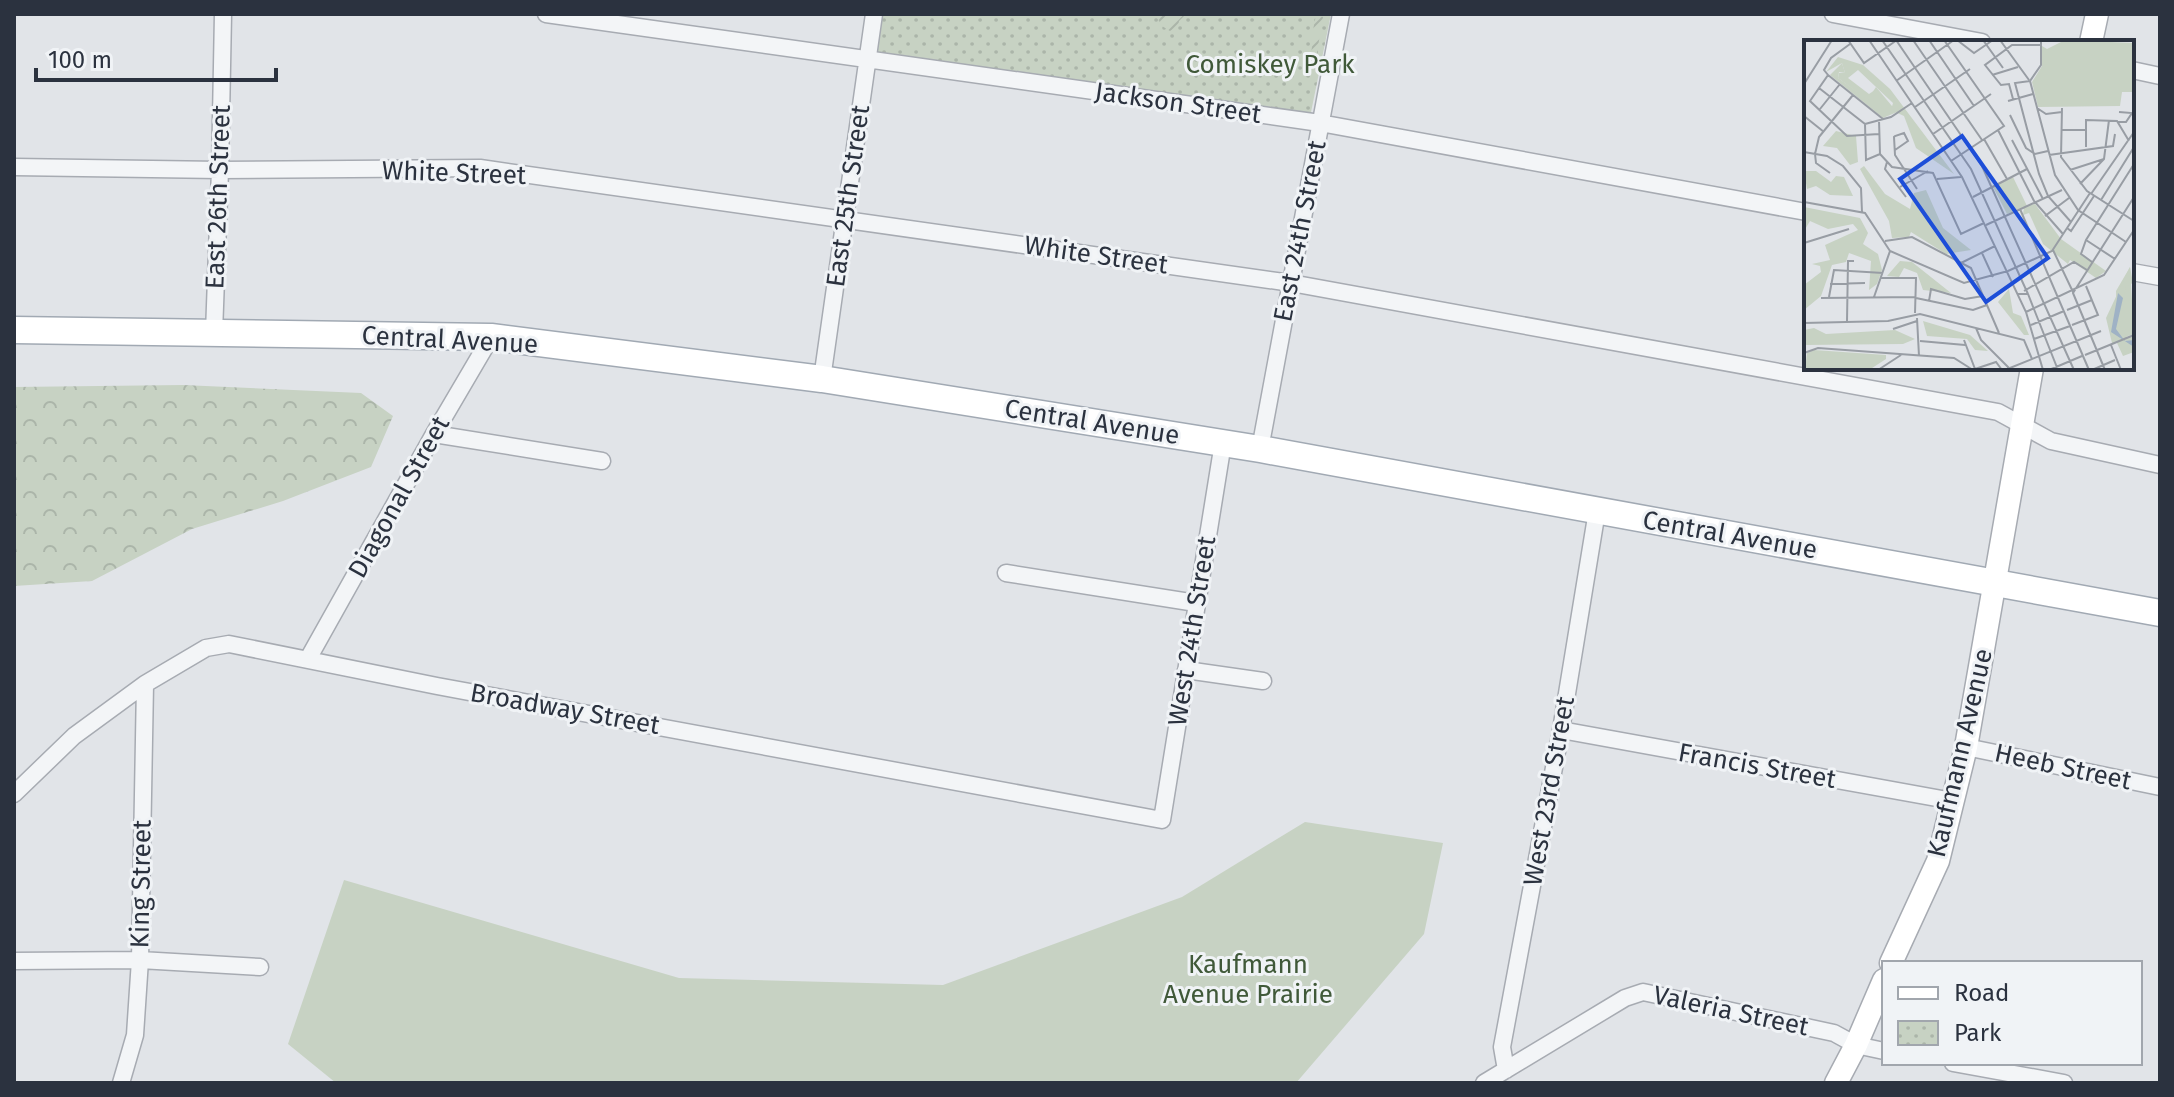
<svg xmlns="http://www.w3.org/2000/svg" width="2174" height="1097" font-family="'Fira Sans',sans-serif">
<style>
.grass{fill:#c7d2c3}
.forest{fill:url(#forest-crowns)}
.park{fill:url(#park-dots)}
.garden{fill:url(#garden-furrows)}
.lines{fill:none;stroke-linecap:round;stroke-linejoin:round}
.street-casing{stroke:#a7abb2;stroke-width:19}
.secondary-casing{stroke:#a7abb2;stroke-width:25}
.primary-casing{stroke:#a1a9b3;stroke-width:29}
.street{stroke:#f3f5f7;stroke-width:16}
.secondary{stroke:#fff;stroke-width:22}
.primary{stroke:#fff;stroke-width:26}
.labels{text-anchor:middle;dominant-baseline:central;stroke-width:6;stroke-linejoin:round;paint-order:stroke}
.park-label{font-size:26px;fill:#405939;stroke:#f0f3f6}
.street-label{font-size:26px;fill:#2b323f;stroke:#f0f3f6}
.inset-road{fill:none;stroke:#989da4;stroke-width:2}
.view{fill:#1d4ed8;fill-opacity:0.15;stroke:#1d4ed8;stroke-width:4}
.inset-edge{fill:none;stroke:#2b323f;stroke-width:4}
</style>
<defs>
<pattern id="forest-crowns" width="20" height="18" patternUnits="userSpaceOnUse" patternTransform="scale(2)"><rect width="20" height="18" fill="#c7d2c3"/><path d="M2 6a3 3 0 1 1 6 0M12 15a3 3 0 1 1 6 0" fill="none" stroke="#abb5a9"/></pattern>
<pattern id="park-dots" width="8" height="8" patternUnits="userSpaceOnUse" patternTransform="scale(2)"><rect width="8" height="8" fill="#c7d2c3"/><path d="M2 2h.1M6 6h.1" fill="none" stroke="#abb5a9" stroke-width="1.8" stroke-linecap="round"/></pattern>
<pattern id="garden-furrows" width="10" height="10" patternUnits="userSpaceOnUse" patternTransform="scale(2)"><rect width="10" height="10" fill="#c7d2c3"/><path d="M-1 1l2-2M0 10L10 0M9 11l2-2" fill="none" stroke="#abb5a9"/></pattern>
</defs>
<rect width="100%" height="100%" fill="#e1e4e8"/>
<path class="grass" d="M 1305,822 L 1443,843 L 1424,934 L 1296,1083 L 336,1083 L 288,1044 L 344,880 L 679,978 L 943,985 L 1182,897 Z"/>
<path class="forest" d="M 183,385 L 361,393 L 393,416 L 371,467 L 283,501 L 192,529 L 92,581 L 14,586 L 14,387 Z"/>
<path class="park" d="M 874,14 L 1331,14 L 1309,122 L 868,58 Z"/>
<path class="garden" d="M 1155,14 L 1186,14 L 1179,21 L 1178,27 L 1170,31 L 1162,26 Z
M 1316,15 L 1323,17 L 1315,64 L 1312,67 L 1309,65 L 1313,41 L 1311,40 Z"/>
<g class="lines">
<g class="street-casing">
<path id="street" d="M 546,14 L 1320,123 L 1806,212
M 1833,14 L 1982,42
M 2132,70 L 2160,76
M 14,167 L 220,170 L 480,168 L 1291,283 L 1998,412 L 2051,441 L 2160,465
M 2132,272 L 2160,277
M 214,333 L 220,170 L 223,14
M 822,379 L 874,14
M 434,434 L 602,461
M 1260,449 L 1341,14
M 1006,573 L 1196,603
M 308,659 L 434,434 L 491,337
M 1186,670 L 1263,681
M 1561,730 L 1953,801
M 1966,747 L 2160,787
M 14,794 L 74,736 L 145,684 L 206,648 L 229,644 L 437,686 L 1162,820 L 1223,443
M 14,961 L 140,960 L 260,967
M 1953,1063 L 2064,1083
M 1506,1070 L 1502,1047 L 1561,730 L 1597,511
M 121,1083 L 135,1035 L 140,960 L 145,684
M 1484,1083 L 1625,998 L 1643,992 L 1834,1033 L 1856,1045 L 1884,1051"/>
</g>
<g class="secondary-casing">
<path id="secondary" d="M 2091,42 L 2097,14
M 1891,963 L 1938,861 L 1966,747 L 2032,368
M 1836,1083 L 1856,1045 L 1884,980"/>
</g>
<g class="primary-casing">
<path id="primary" d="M 14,330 L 491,337 L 822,379 L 1260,449 L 2160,613"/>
</g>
<use href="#street" class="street"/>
<use href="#secondary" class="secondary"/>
<use href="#primary" class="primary"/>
</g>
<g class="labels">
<g class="park-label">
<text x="1270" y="64">Comiskey Park</text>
<text x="1248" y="964">Kaufmann<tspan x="1248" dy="30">Avenue Prairie</tspan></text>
</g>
<g class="street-label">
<text transform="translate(1178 103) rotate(8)">Jackson Street</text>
<text transform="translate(454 173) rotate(2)">White Street</text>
<text transform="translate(848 196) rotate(-82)">East 25th Street</text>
<text transform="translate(218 197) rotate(-88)">East 26th Street</text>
<text transform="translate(1300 231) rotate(-79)">East 24th Street</text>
<text transform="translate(1096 255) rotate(8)">White Street</text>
<text transform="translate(450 340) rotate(3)">Central Avenue</text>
<text transform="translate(1092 422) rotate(9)">Central Avenue</text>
<text transform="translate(399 497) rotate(-61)">Diagonal Street</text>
<text transform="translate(1730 535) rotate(10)">Central Avenue</text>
<text transform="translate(1192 631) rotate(-81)">West 24th Street</text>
<text transform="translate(565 709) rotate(10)">Broadway Street</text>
<text transform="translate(1960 753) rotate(-77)">Kaufmann Avenue</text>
<text transform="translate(1757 766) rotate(10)">Francis Street</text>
<text transform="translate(2063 767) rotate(12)">Heeb Street</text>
<text transform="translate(1549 791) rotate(-80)">West 23rd Street</text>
<text transform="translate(141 884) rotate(-89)">King Street</text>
<text transform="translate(1731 1011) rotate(12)">Valeria Street</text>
</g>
</g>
<g transform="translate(1804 40)">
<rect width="330" height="330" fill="#e1e4e8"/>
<path d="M 38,23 L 41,33 L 35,32 L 34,38 L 64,59 L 72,47 L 93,72 L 79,78 L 26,35 ZM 60,126 L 81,154 L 106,169 L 110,153 L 122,150 L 139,188 L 167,210 L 142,214 L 107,192 L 105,197 L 88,198 L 85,181 L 56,129 ZM 326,227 L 330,294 L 318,298 L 313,292 L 312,251 Z" fill="#c7d2c3"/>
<path d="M 34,17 L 59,25 L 86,49 L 150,134 L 112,108 L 100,76 L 87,70 L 89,63 L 54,30 L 44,38 L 65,54 L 71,50 L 64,60 L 34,38 L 35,33 L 41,33 L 38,23 L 22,32 ZM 0,131 L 12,131 L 27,142 L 32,136 L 40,137 L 49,156 L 26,155 L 12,146 L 3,149 ZM 0,167 L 56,178 L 64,193 L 59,204 L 74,214 L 78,230 L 73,244 L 65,250 L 67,221 L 45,213 L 42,222 L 28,225 L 17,256 L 0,270 L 0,245 L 17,232 L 16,226 L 8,224 L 26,220 L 21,205 L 54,190 L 49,184 L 24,189 L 6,181 L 0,191 ZM 96,221 L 108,222 L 147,253 L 119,250 L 113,233 L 100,228 L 95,237 L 83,236 ZM 205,249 L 209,273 L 217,276 L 225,295 L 220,295 L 194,262 ZM 119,281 L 166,295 L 184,311 L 171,310 L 163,299 L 123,296 ZM 10,288 L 22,294 L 91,290 L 111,299 L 99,304 L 0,305 L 0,290 ZM 10,310 L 82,315 L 82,319 L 65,330 L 1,330 L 3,313 Z" fill="#c7d2c3"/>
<path d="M 261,0 L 330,3 L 330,52 L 318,52 L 316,66 L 234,67 L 228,42 L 238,26 L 238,6 L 243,9 Z" fill="#c7d2c3"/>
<path d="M 32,91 L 52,96 L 54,122 L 46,125 L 33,108 L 19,106 ZM 209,137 L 223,166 L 231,164 L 257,199 L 302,231 L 292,238 L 266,220 L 264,224 L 239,204 L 225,173 L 219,175 L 220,167 L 203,174 L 189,147 ZM 326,227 L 329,243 L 322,246 L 314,283 L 323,297 L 330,296 L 330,312 L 319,316 L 313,303 L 308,303 L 302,278 Z" fill="#c7d2c3"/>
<path d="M 314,253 L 319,258 L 312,289 L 321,301 L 330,300 L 330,307 L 307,292 Z" fill="#9fb2c5"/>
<path class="inset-road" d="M 44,0 L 60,23 L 93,0M 65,0 L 158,137 L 222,272 L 239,330M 78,0 L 167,129 L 224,254M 92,0 L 178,126 L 270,330M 109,0 L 178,100M 125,0 L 170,66M 140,0 L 200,86 L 147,121M 153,0 L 170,13 L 189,0M 179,0 L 199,28M 196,0 L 225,40M 237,0 L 237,25 L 226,41 L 251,135 L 274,170 L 322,202M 46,4 L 27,18 L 20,30 L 24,35 L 6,61 L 43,96 L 75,94M 24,35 L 79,79M 188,35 L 214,27M 92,41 L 150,0M 226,41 L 211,43 L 235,134 L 244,156 L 267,182M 0,44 L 28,0M 15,48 L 61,84 L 62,120 L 76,114M 209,59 L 205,44 L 197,45 L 181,25 L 208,5 L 237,5M 204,61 L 229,54M 111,67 L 166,29M 233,68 L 242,74 L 258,72M 258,68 L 257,117 L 283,151 L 330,181M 16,69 L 36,44M 206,75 L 222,108 L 231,114 L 244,111M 0,76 L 20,92M 75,80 L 76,114 L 88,127 L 129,133 L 157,194 L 180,183M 314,82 L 322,82 L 328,73 L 315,72M 61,84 L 87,77 L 108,63M 194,90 L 230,161 L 259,194M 257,90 L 282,90M 129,94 L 187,54M 180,99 L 203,139M 208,100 L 239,159M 282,107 L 282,80 L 313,81 L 325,101M 91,110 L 104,101 L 100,93 L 91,96 L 90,97 L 91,115 L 113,149M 0,112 L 23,116 L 39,126 L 57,148 L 58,172M 11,114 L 15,97 L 49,55M 11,114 L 12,123 L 26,133M 245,115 L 309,106 L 311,94M 83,122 L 81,129 L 102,157M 266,130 L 300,119M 133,139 L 157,137M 276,144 L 300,119 L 305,80M 96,147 L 124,131M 287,154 L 330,92M 169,157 L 223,129M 297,160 L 330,107M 0,162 L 61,173 L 86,211 L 160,243 L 204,231M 216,169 L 285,330M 241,176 L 265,158M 182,185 L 258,150M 263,188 L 267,191 L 290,156M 282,200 L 311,219M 81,201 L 108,197 L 167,228 L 195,293M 0,203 L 45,189M 249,210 L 269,252M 178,213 L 189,237M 288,222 L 277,214 L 282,200 L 330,124M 157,223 L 191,206M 204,231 L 248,211 L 286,153M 77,238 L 112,238 L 111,273M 26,244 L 61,243M 220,251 L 270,222 L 283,230M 214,254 L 224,254 L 254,330M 25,257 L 30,230 L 79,233M 70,257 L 86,211M 17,258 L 112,257M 112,258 L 169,270 L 183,265M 125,261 L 127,249 L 161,259 L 179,256M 263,270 L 288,260M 222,272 L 300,235 L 330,190M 113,278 L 115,316M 43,281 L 44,221 L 50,221M 0,283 L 84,281 L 116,274 L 220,300 L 228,319M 227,285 L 260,271M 268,285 L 294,275 L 282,246M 172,288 L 177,300 L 206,329M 89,289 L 113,281M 230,299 L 266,286M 160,300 L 171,329M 116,301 L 161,305M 307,305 L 317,330M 0,313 L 14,308 L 150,318 L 169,330M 281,315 L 330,295M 171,329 L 192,322 L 198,330M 74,330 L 97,315M 201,330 L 297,291M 245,330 L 278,316M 288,330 L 311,320M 301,330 L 269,253 L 330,157"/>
<path class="view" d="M 158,96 L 244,218 L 182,262 L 96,139 Z"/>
<rect width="330" height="330" class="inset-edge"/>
</g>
<rect width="2174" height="1097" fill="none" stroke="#2b323f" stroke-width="32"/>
<rect x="1882" y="961" width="260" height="104" fill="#f0f3f6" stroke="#a1a6ad" stroke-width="2"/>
<rect x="1898" y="987" width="40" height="12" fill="#ffffff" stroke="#a1a6ad" stroke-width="2"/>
<text x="1954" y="1001" font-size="24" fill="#2b323f">Road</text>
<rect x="1898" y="1021" width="40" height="24" fill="url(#park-dots)" stroke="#a1a6ad" stroke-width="2"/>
<text x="1954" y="1041" font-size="24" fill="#2b323f">Park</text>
<path d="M36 68v12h240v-12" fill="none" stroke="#2b323f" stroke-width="4"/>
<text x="48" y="68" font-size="24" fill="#2b323f" stroke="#f0f3f6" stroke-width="6" paint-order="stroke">100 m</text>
</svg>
